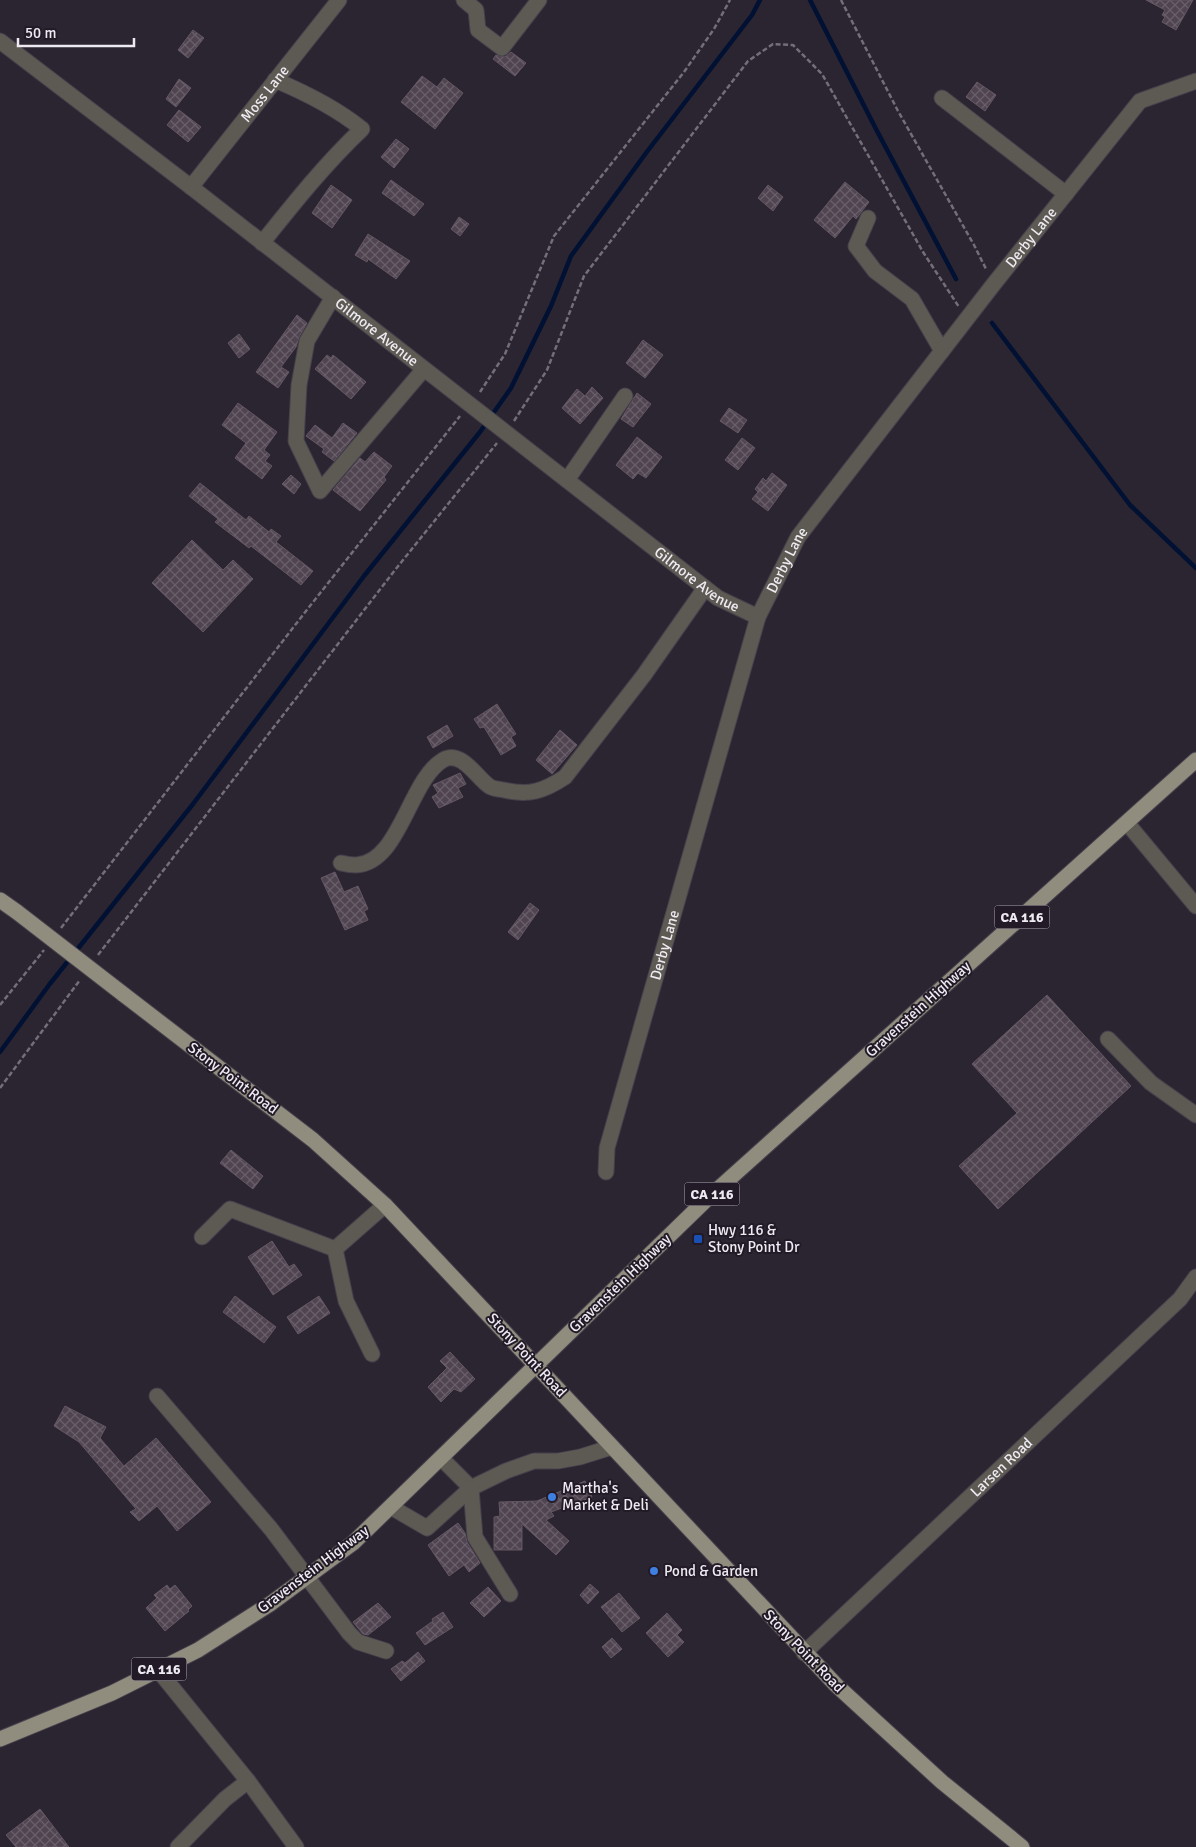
<svg xmlns="http://www.w3.org/2000/svg" width="1196" height="1847" font-family="Signika,sans-serif">
<style>
.lines{fill:none;stroke-linecap:round;stroke-linejoin:round}
.stream{stroke:#013;stroke-width:4.5}
.building{fill:url(#building-cross-hatch);stroke:#635763}
.minor-casing{stroke:#46404c;stroke-width:17}
.major-casing{stroke:#46404c;stroke-width:17}
.path{stroke:#746e79;stroke-width:2.5;stroke-dasharray:5 2.5;stroke-linecap:butt}
.minor{stroke:#5c5a53;stroke-width:15}
.major{stroke:#908c7e;stroke-width:15}
.major-bridge-casing{stroke:#46404c;stroke-width:17;stroke-linecap:butt}
.major-bridge{stroke:#908c7e;stroke-width:15}
.transit-dot{fill:#1a4fb4;stroke:#221b27;stroke-width:2}
.shop-dot{fill:#3f7fe0;stroke:#221b27;stroke-width:2}
.labels{text-anchor:middle;dominant-baseline:central;stroke-width:4;stroke-linejoin:round;paint-order:stroke}
.shield{fill:#221b27;stroke:#b1acb5;stroke-width:1}
.shield-label{font-size:14px;font-weight:bold;fill:#eeeaf2}
.street-label{font-size:15px;fill:#eeeaf2;stroke:#221b27}
.poi-label{font-size:15px;fill:#eeeaf2;stroke:#221b27;text-anchor:start}
</style>
<defs>
<pattern id="building-cross-hatch" width="8" height="8" patternUnits="userSpaceOnUse" patternTransform="scale(1.25)"><rect width="8" height="8" fill="#4f4450"/><path d="M0 0l8 8M0 8l8-8" fill="none" stroke="#695f6a"/></pattern>
</defs>
<rect width="100%" height="100%" fill="#2b2431"/>
<g class="lines">
<path class="stream" d="M 810,0 L 877,131 L 956,279
M 992,323 L 1130,505 L 1196,568
M 0,1052 L 49,985 L 193,804 L 364,576 L 480,432 L 511,388 L 551,306 L 571,256 L 646,153 L 752,15 L 760,0"/>
</g>
<path class="building" d="M 1146,0 L 1193,0 L 1176,30 L 1162,22 L 1165,17 L 1162,15 L 1165,10 Z
M 193,30 L 204,38 L 188,58 L 178,50 Z
M 511,52 L 526,63 L 515,76 L 493,59 L 496,55 L 505,57 Z
M 422,76 L 437,87 L 444,78 L 463,93 L 435,129 L 401,102 Z
M 179,79 L 191,88 L 176,107 L 166,99 Z
M 977,82 L 996,95 L 985,111 L 966,97 Z
M 179,110 L 201,127 L 188,142 L 167,125 Z
M 396,139 L 409,149 L 394,168 L 381,157 Z
M 391,180 L 424,204 L 414,216 L 382,193 Z
M 845,182 L 869,202 L 856,219 L 853,216 L 835,238 L 814,220 Z
M 331,185 L 352,200 L 332,228 L 312,213 Z
M 768,185 L 783,197 L 773,211 L 758,198 Z
M 459,217 L 469,224 L 460,236 L 451,229 Z
M 368,234 L 410,261 L 396,279 L 368,259 L 367,262 L 355,255 Z
M 297,315 L 307,323 L 299,337 L 296,347 L 281,367 L 289,372 L 278,388 L 256,372 Z
M 239,334 L 250,349 L 239,358 L 228,343 Z
M 643,340 L 663,355 L 645,378 L 626,363 Z
M 327,355 L 331,358 L 333,355 L 366,382 L 351,399 L 315,369 Z
M 592,387 L 603,398 L 580,424 L 562,408 L 577,389 L 585,396 Z
M 637,393 L 651,404 L 633,427 L 621,419 Z
M 238,403 L 277,432 L 264,450 L 270,455 L 265,461 L 272,466 L 262,479 L 235,458 L 246,443 L 222,425 Z
M 729,408 L 747,420 L 738,433 L 720,421 Z
M 343,423 L 357,433 L 334,461 L 322,452 L 324,449 L 306,436 L 315,425 L 332,438 Z
M 637,437 L 662,457 L 646,478 L 638,473 L 633,479 L 616,465 Z
M 742,438 L 755,448 L 738,470 L 725,460 Z
M 374,452 L 392,466 L 384,477 L 386,480 L 360,511 L 333,490 L 360,458 L 365,462 Z
M 772,473 L 787,485 L 768,511 L 752,499 L 758,492 L 755,489 L 763,478 L 766,481 Z
M 291,475 L 301,484 L 294,494 L 282,484 Z
M 200,483 L 246,520 L 249,516 L 269,532 L 271,529 L 281,536 L 276,542 L 313,571 L 301,585 L 251,546 L 249,548 L 215,522 L 218,519 L 189,496 Z
M 192,540 L 223,570 L 233,560 L 253,579 L 203,632 L 152,583 Z
M 497,704 L 516,734 L 511,737 L 516,746 L 501,755 L 484,727 L 480,728 L 474,719 Z
M 447,725 L 453,736 L 433,748 L 427,737 Z
M 560,730 L 577,745 L 552,774 L 536,760 Z
M 460,773 L 466,784 L 458,788 L 463,797 L 439,808 L 432,797 L 438,793 L 433,785 Z
M 335,872 L 344,892 L 358,886 L 368,909 L 364,911 L 368,920 L 345,930 L 321,878 Z
M 530,903 L 539,910 L 518,940 L 508,932 Z
M 1047,995 L 1131,1086 L 998,1209 L 959,1166 L 1017,1113 L 972,1064 Z
M 231,1150 L 263,1176 L 253,1189 L 220,1163 Z
M 272,1241 L 289,1267 L 294,1264 L 302,1275 L 273,1295 L 248,1257 Z
M 235,1296 L 276,1327 L 264,1343 L 223,1312 Z
M 319,1296 L 330,1313 L 298,1334 L 287,1317 Z
M 450,1352 L 475,1379 L 461,1392 L 454,1389 L 441,1402 L 428,1387 L 447,1368 L 440,1361 Z
M 65,1406 L 106,1427 L 100,1438 L 124,1466 L 156,1438 L 211,1502 L 177,1531 L 157,1506 L 139,1521 L 130,1512 L 136,1509 L 79,1442 L 54,1426 Z
M 585,1481 L 592,1497 L 551,1512 L 554,1516 L 546,1520 L 569,1541 L 556,1555 L 522,1524 L 522,1550 L 494,1550 L 494,1517 L 500,1516 L 499,1502 L 537,1501 Z
M 458,1523 L 465,1533 L 467,1542 L 480,1563 L 469,1572 L 464,1565 L 449,1576 L 428,1545 Z
M 590,1584 L 599,1592 L 588,1604 L 580,1595 Z
M 167,1585 L 170,1589 L 175,1585 L 192,1606 L 188,1610 L 189,1611 L 165,1631 L 146,1608 L 157,1598 L 154,1595 Z
M 488,1587 L 501,1601 L 484,1617 L 470,1603 Z
M 619,1593 L 640,1618 L 622,1632 L 601,1607 Z
M 378,1603 L 391,1617 L 368,1635 L 363,1634 L 353,1622 Z
M 443,1612 L 453,1627 L 425,1645 L 416,1633 L 433,1621 L 432,1619 Z
M 667,1613 L 682,1630 L 677,1635 L 684,1642 L 668,1657 L 646,1633 Z
M 612,1638 L 622,1649 L 611,1658 L 602,1647 Z
M 418,1652 L 425,1661 L 401,1681 L 391,1669 L 402,1661 L 405,1663 Z
M 40,1809 L 69,1847 L 16,1847 L 6,1835 Z"/>
<g class="lines">
<g class="minor-casing">
<g id="minor">
<path d="M 464,0 L 476,10 L 478,30 L 502,48 L 539,0"/>
<path id="s1" d="M 0,41 L 191,187 L 718,598 L 758,617"/>
<path d="M 942,98 L 1066,194"/>
<path id="s2" d="M 191,187 L 339,0"/>
<path d="M 868,218 L 856,246 L 875,271 L 912,299 L 942,351"/>
<path d="M 262,243 C 294,203 325,164 362,129 C 336,108 306,93 275,80"/>
<path d="M 333,297 L 307,341 L 299,385 L 296,441 L 320,491 L 424,369"/>
<path d="M 567,480 L 625,396"/>
<path d="M 1127,823 L 1196,906"/>
<path d="M 341,863 C 345,864 351,865 356,865 C 400,863 409,780 443,760 C 461,749 477,778 489,786 C 493,789 499,789 504,790 C 529,796 544,791 565,777 L 644,675 L 705,588"/>
<path d="M 1108,1039 L 1151,1083 L 1196,1115"/>
<path id="s3" d="M 606,1172 L 607,1148 L 758,617 L 798,537 L 993,285 L 1140,101 L 1196,81"/>
<path d="M 202,1237 L 230,1209 L 335,1249 L 385,1205"/>
<path d="M 335,1249 L 346,1301 L 372,1354"/>
<path d="M 157,1396 L 271,1529 L 349,1633 L 358,1642 L 386,1651"/>
<path d="M 441,1458 L 471,1488 L 506,1471 L 534,1461 L 558,1461 L 580,1457 L 612,1447"/>
<path d="M 391,1507 L 427,1528 L 471,1488 L 475,1537 L 510,1594"/>
<path id="s4" d="M 804,1653 L 1180,1299 L 1196,1277"/>
<path d="M 158,1670 L 248,1781 L 296,1847"/>
<path d="M 178,1847 L 225,1799 L 248,1781"/>
</g>
</g>
<g class="major-casing">
<path id="major" d="M 0,900 L 17,912
M 123,994 L 313,1140 L 385,1205 L 836,1685 L 942,1782 L 1022,1847
M 0,1739 L 112,1693 L 198,1650 L 270,1604 L 353,1543 L 708,1198 L 1196,760"/>
</g>
<path class="path" d="M 841,0 L 898,111 L 974,245 L 986,269
M 480,392 L 505,354 L 554,236 L 684,72 L 714,29 L 730,0
M 514,421 L 547,370 L 584,276 L 748,61 L 773,44 L 793,45 L 822,74 L 923,252 L 959,307
M 61,928 L 306,611 L 460,416
M 98,955 L 395,570 L 497,443
M 0,1005 L 44,950
M 0,1088 L 80,980"/>
<use href="#minor" class="minor"/>
<use href="#major" class="major"/>
<g class="major-bridge-casing">
<path id="major-bridge" d="M 17,912 L 123,994"/>
</g>
<use href="#major-bridge" class="major-bridge"/>
</g>
<rect class="transit-dot" x="693" y="1234" width="10" height="10" rx="2.5"/>
<g class="shop-dot">
<circle cx="552" cy="1497" r="5"/>
<circle cx="654" cy="1571" r="5"/>
</g>
<g class="labels">
<g class="shield">
<rect x="994.5" y="905.5" width="55" height="23" rx="4"/>
<rect x="684.5" y="1182.5" width="55" height="23" rx="4"/>
<rect x="131.5" y="1657.5" width="55" height="23" rx="4"/>
</g>
<g class="shield-label">
<text x="1022" y="917">CA 116</text>
<text x="712" y="1194">CA 116</text>
<text x="159" y="1669">CA 116</text>
</g>
<g class="street-label">
<text stroke="none"><textPath href="#s2" startOffset="119">Moss Lane</textPath></text>
<text stroke="none"><textPath href="#s3" startOffset="1045">Derby Lane</textPath></text>
<text stroke="none"><textPath href="#s1" startOffset="476">Gilmore Avenue</textPath></text>
<text stroke="none"><textPath href="#s3" startOffset="640">Derby Lane</textPath></text>
<text stroke="none"><textPath href="#s1" startOffset="881">Gilmore Avenue</textPath></text>
<text stroke="none"><textPath href="#s3" startOffset="235">Derby Lane</textPath></text>
<text transform="translate(918 1009) rotate(-42)">Gravenstein Highway</text>
<text transform="translate(233 1078) rotate(37)">Stony Point Road</text>
<text transform="translate(620 1283) rotate(-44)">Gravenstein Highway</text>
<text transform="translate(527 1355) rotate(47)">Stony Point Road</text>
<text stroke="none"><textPath href="#s4" startOffset="271">Larsen Road</textPath></text>
<text transform="translate(313 1569) rotate(-37)">Gravenstein Highway</text>
<text transform="translate(804 1651) rotate(46)">Stony Point Road</text>
</g>
<g class="poi-label">
<text x="708" y="1230">Hwy 116 &amp;<tspan x="708" dy="17">Stony Point Dr</tspan></text>
<text x="562" y="1488">Martha's<tspan x="562" dy="17">Market &amp; Deli</tspan></text>
<text x="664" y="1571">Pond &amp; Garden</text>
</g>
</g>
<path d="M18 38v8h116v-8" fill="none" stroke="#eeeaf2" stroke-width="2.5"/>
<text x="25" y="38" font-size="15" fill="#eeeaf2" stroke="#221b27" stroke-width="4" paint-order="stroke">50 m</text>
</svg>
